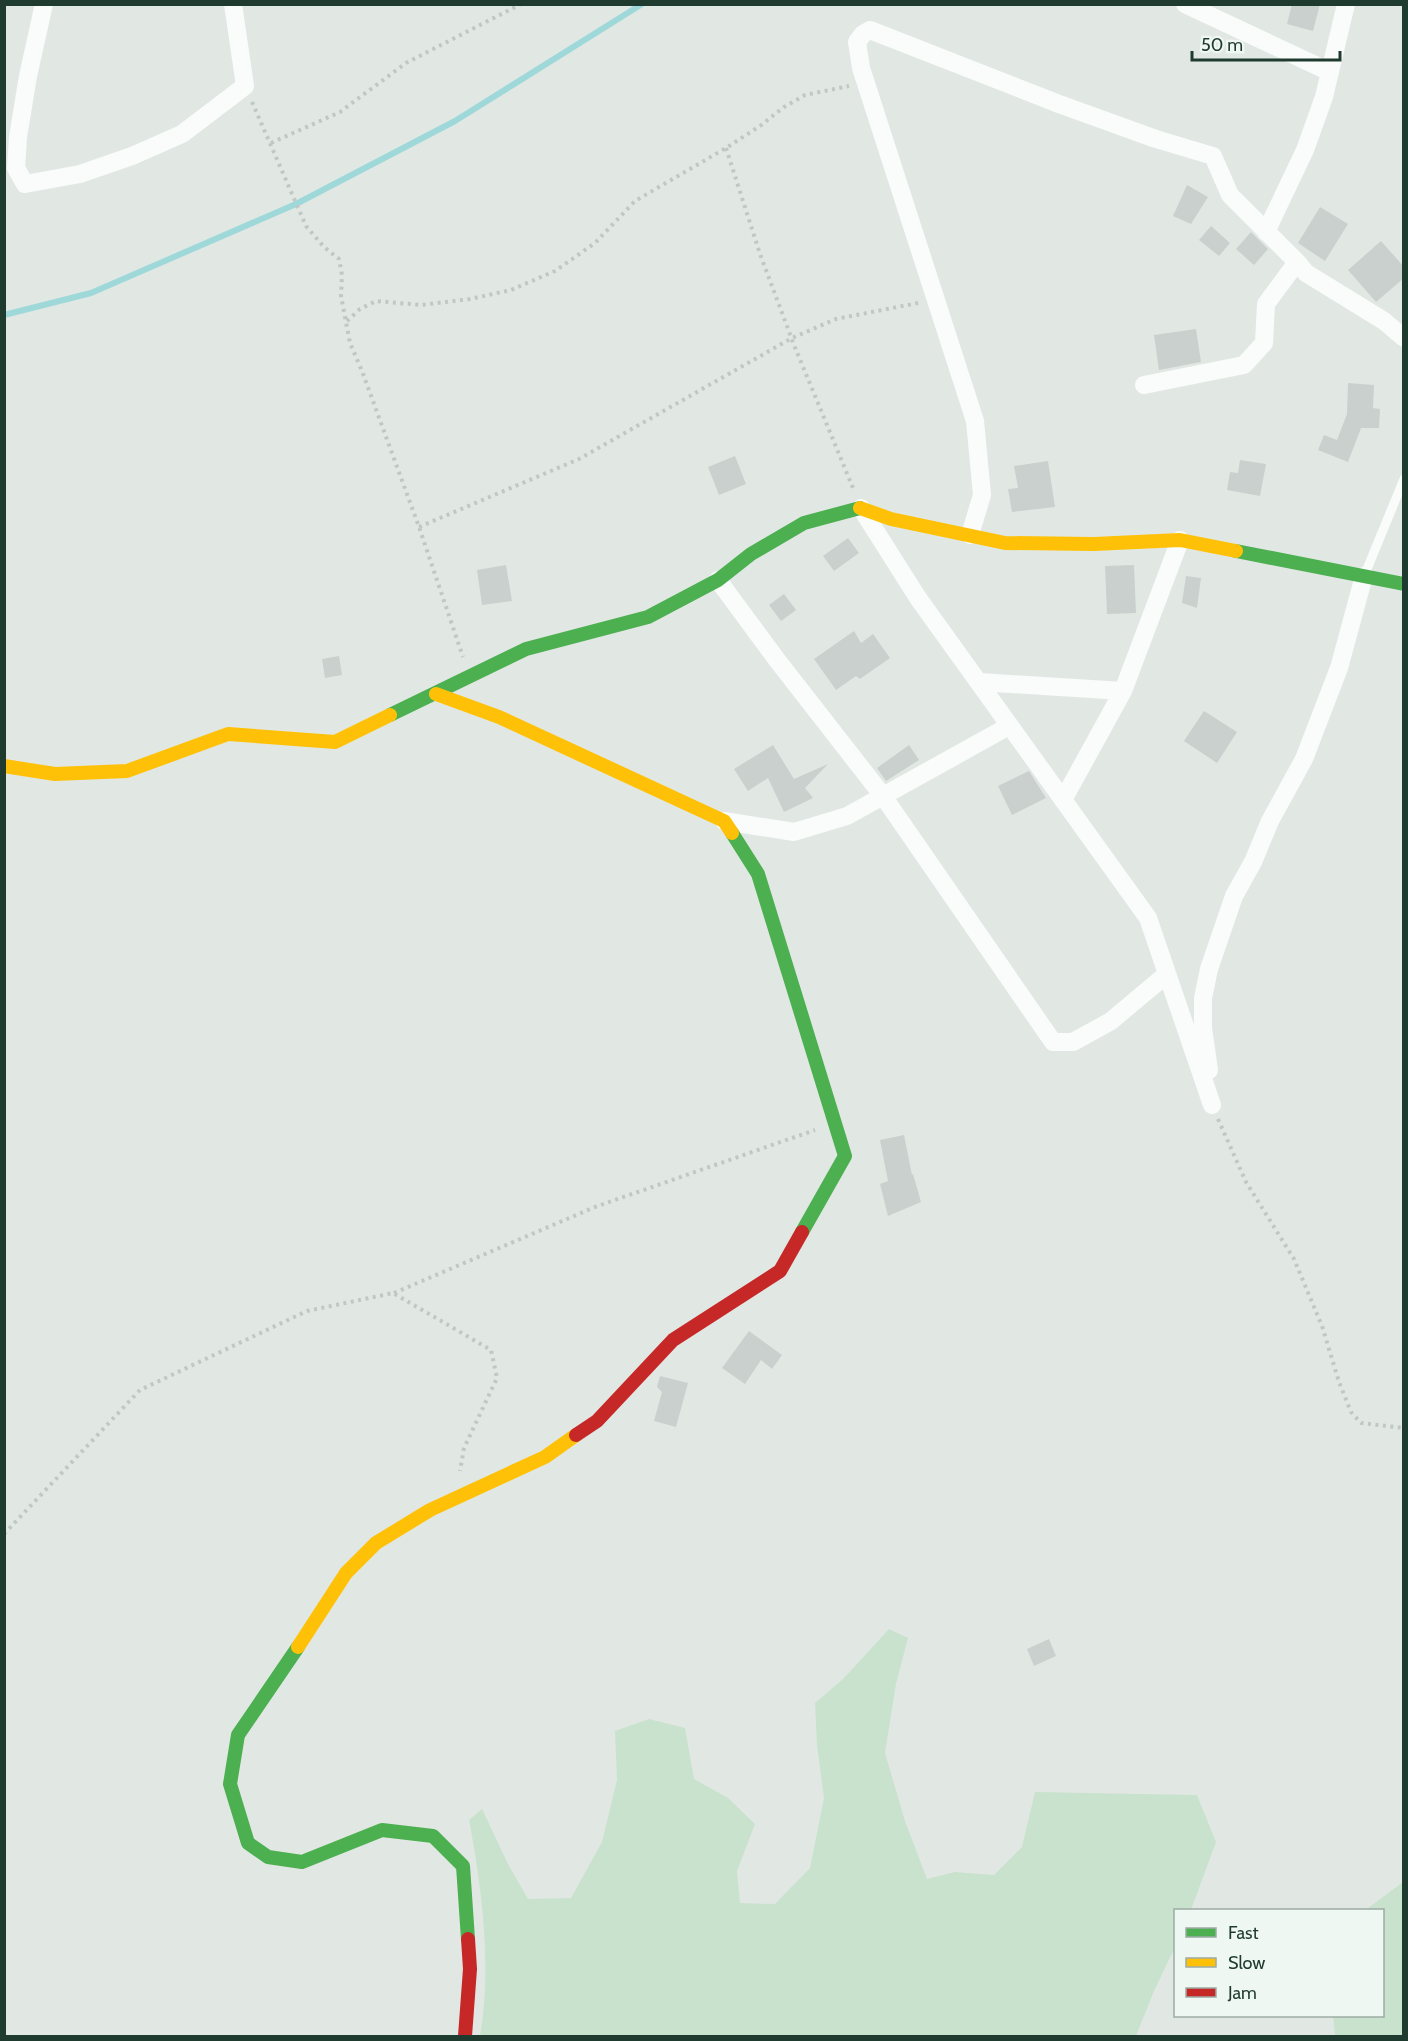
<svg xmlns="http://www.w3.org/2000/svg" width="1408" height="2041" font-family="Cabin,sans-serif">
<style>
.green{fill:#c9e2cd}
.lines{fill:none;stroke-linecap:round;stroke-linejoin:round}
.stream{stroke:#9ed8d9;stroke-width:6}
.building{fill:#cad0cd}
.path{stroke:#bfc8c4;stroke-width:4;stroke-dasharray:3 4.5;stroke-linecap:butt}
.lane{stroke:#fafcfb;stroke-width:9}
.street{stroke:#fafcfb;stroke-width:18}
.fast{stroke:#4caf50;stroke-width:14}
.slow{stroke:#ffc107;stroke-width:14}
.jam{stroke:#c62828;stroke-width:14}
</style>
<rect width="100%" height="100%" fill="#e1e8e4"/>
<path class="green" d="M 889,1629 L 908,1638 L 896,1684 L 885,1753 L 905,1821 L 927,1879 L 955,1872 L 994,1875 L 1022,1847 L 1035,1792 L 1197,1795 L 1216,1842 L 1191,1910 L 1176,1910 L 1175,1947 L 1154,1991 L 1136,2036 L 480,2036 C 492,1967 482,1888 469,1820 L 482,1809 L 508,1864 L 528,1899 L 571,1898 L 602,1842 L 617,1780 L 615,1731 L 649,1719 L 685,1728 L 694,1779 L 728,1798 L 755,1824 L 737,1871 L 740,1903 L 775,1904 L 810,1868 L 824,1798 L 817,1745 L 815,1703 L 844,1678 Z
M 1403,1882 L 1403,2036 L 1335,2036 L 1333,2016 L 1382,2016 L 1382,1910 L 1367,1910 L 1368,1908 Z"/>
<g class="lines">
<path class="stream" d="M 4,315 L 91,293 L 296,204 L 455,121 L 642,4"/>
</g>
<path class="building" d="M 1292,4 L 1320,4 L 1313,31 L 1287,24 Z
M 1187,185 L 1208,197 L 1191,224 L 1173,216 Z
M 1320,207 L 1348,224 L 1325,261 L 1298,243 Z
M 1211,226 L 1230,243 L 1219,256 L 1199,240 Z
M 1251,232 L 1268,249 L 1254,265 L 1236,249 Z
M 1381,241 L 1404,267 L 1404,278 L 1376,302 L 1348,270 Z
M 1196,329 L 1201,362 L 1159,370 L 1154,335 Z
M 1348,383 L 1374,385 L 1373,408 L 1380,409 L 1379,428 L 1361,428 L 1348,462 L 1318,450 L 1324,435 L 1337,440 L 1347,414 Z
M 735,456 L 746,484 L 719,495 L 708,467 Z
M 1240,460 L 1266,464 L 1260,496 L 1227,490 L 1230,472 L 1238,473 Z
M 1048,461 L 1055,507 L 1012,512 L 1008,489 L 1018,488 L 1014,466 Z
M 848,538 L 859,553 L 834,571 L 823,556 Z
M 506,565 L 512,601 L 482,605 L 477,570 Z
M 1134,565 L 1136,613 L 1107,614 L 1105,566 Z
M 1186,576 L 1201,578 L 1197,608 L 1182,603 Z
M 784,594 L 796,610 L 781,621 L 769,605 Z
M 854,631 L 861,643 L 873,634 L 890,658 L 860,679 L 856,676 L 836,690 L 814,659 Z
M 339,656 L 342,675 L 325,678 L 322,659 Z
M 1204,711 L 1237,732 L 1217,763 L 1184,741 Z
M 773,745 L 794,779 L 828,764 L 805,788 L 813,798 L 784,812 L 768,778 L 748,791 L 734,769 Z
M 909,745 L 919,760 L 886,781 L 877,768 Z
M 1029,771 L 1046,798 L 1012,815 L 998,786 Z
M 904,1135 L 912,1175 L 913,1174 L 921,1202 L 888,1216 L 880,1184 L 888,1181 L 880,1140 Z
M 749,1331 L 782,1355 L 772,1369 L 761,1360 L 745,1384 L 722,1368 Z
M 660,1376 L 688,1383 L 676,1427 L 654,1421 L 662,1392 L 657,1387 Z
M 1049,1639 L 1056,1656 L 1034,1666 L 1027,1649 Z"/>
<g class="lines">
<path class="path" d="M 252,102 L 306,226 L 324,247 L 339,259 L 342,275 L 341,296 L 350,343 L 362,371 L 419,527 L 463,657
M 271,143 L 340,112 L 406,63 L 521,4
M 726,148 L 760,254 L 794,345 L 853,488
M 347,321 L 360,309 L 376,301 L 421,305 L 470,299 L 511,290 L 555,271 L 595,243 L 635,201 L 726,148 L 760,126 L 784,107 L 805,95 L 849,86
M 419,527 L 579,459 L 792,338 L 836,319 L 918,303
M 1218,1119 L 1246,1182 L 1294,1259 L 1322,1326 L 1339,1382 L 1351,1412 L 1361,1423 L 1404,1428
M 394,1293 L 595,1207 L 815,1130
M 4,1534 L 140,1390 L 307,1311 L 393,1293 L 491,1350 L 497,1378 L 464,1448 L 460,1471"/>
<path class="lane" d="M 1365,574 L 1404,479"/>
<path class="street" d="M 44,4 L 28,76 L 18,137 L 16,168 L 25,184 L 80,174 L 132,156 L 182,134 L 245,86 L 233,4
M 1185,4 L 1330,72
M 1266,232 L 1305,150 L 1324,97 L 1346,4
M 1144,385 L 1244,365 L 1264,343 L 1266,304 L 1297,262
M 861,508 L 918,598 L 1148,918 L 1212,1105
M 970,535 L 982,495 L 975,421 L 861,68 L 857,42 L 863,34 L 870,30 L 1059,104 L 1156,139 L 1213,156 L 1230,195 L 1297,262 L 1306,273 L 1384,321 L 1404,338
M 718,580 L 777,660 L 883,796 L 1053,1042 L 1073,1042 L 1111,1021 L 1167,974
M 979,682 L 1123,691
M 1063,800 L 1123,691 L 1180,540
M 724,821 L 794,832 L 847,816 L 1009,726
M 1209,1070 L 1203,1028 L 1203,998 L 1209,969 L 1234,896 L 1253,862 L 1270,821 L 1304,759 L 1339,668 L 1364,576"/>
<path class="fast" d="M 1236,551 L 1404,584
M 390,715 L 526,649 L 648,617 L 718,580 L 751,554 L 804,523 L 860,508
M 732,833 L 758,874 L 845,1156 L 802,1232
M 298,1647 L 238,1735 L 230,1784 L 248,1843 L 268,1857 L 302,1862 L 382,1830 L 433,1836 L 463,1866 L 468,1939"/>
<path class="slow" d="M 860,508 L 891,519 L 1005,543 L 1094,544 L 1180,540 L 1236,551
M 436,694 L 499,717 L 724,821 L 732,833
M 4,766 L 55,774 L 127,771 L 228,734 L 335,742 L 390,715
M 298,1647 L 346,1573 L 376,1543 L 430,1510 L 545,1457 L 576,1435"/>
<path class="jam" d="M 576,1435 L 597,1421 L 673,1340 L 780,1271 L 802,1232
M 465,2036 L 470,1969 L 468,1939"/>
</g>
<rect width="1408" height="2041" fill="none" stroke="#1f3b30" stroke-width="12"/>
<rect x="1174" y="1909" width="210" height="108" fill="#eff7f2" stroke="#9caca4" stroke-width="1.5"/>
<rect x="1186" y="1928" width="30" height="9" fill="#4caf50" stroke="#9caca4" stroke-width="1.5"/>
<text x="1228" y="1939" font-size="18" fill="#1f3b30">Fast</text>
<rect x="1186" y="1958" width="30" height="9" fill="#ffc107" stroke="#9caca4" stroke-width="1.5"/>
<text x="1228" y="1969" font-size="18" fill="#1f3b30">Slow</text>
<rect x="1186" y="1988" width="30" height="9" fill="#c62828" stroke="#9caca4" stroke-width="1.5"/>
<text x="1228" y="1999" font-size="18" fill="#1f3b30">Jam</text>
<path d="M1192 51v9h148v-9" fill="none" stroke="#1f3b30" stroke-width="3"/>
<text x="1201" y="51" font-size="18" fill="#1f3b30" stroke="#eff7f2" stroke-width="4.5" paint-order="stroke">50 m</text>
</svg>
